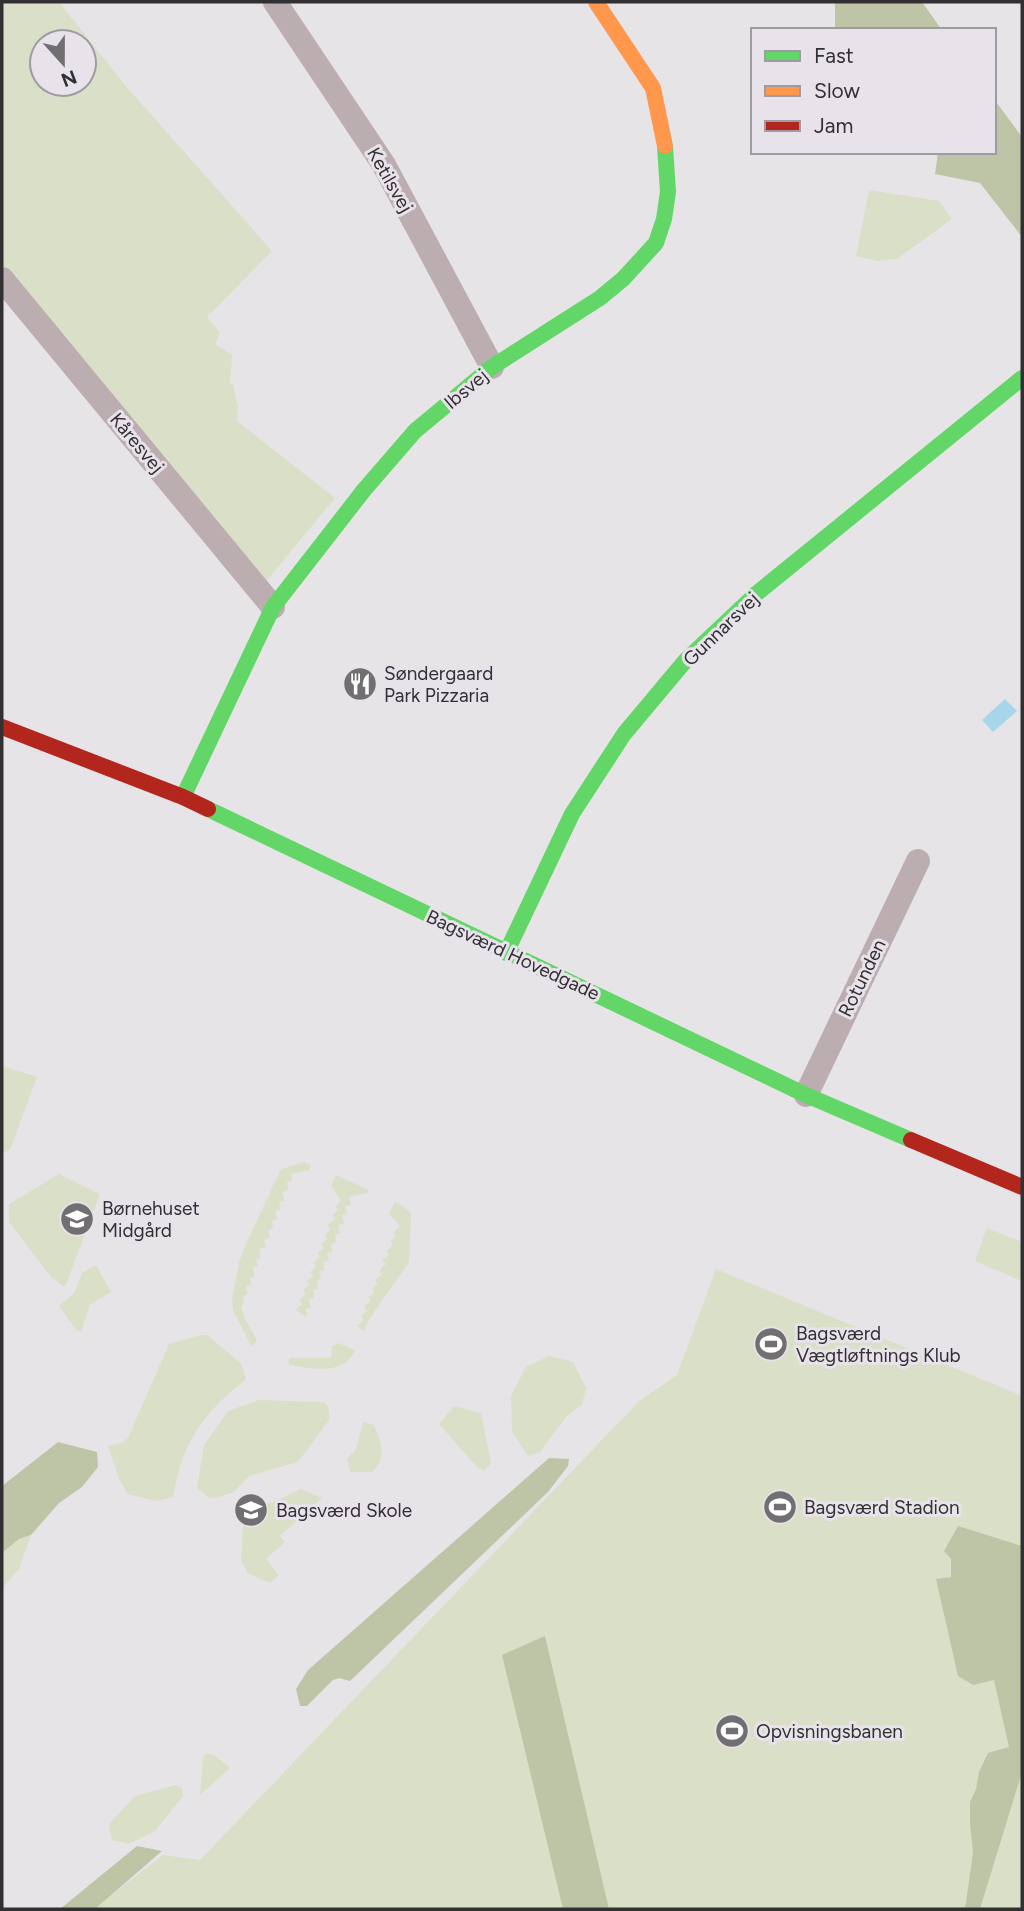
<svg xmlns="http://www.w3.org/2000/svg" width="1024" height="1911" font-family="Figtree,sans-serif">
<style>
.green{fill:#dae0c7;fill-rule:evenodd}
.forest{fill:#bec5a7}
.water{fill:#a7d6ea}
.lines{fill:none;stroke-linecap:round;stroke-linejoin:round}
.street{stroke:#bcadb0;stroke-width:24}
.fast{stroke:#63d668;stroke-width:16}
.slow{stroke:#ff974d;stroke-width:16}
.jam{stroke:#b3261e;stroke-width:16}
.labels{text-anchor:middle;dominant-baseline:central;stroke-width:6;stroke-linejoin:round;paint-order:stroke}
.street-label{font-size:19px;fill:#333033;stroke:#e8e2ea}
.poi-label{font-size:19px;fill:#333033;stroke:#e8e2ea;text-anchor:start}
</style>
<rect width="100%" height="100%" fill="#e7e4e8"/>
<path class="green" d="M 2,2 L 59,2 L 125,85 L 272,251 L 207,317 L 220,333 L 215,344 L 232,355 L 230,385 L 233,383 L 238,407 L 237,421 L 335,498 L 264,584 L 2,273 ZM 42,42 L 84,42 L 84,84 L 42,84 Z
M 869,190 L 939,201 L 952,219 L 897,259 L 877,261 L 856,256 Z
M 2,1066 L 37,1077 L 10,1150 L 2,1153 Z
M 303,1162 L 310,1164 L 310,1170 L 291,1174 L 292,1181 L 287,1182 L 288,1190 L 282,1192 L 285,1201 L 279,1202 L 281,1209 L 275,1211 L 277,1219 L 272,1221 L 273,1228 L 268,1230 L 270,1238 L 264,1240 L 266,1247 L 259,1249 L 261,1257 L 256,1259 L 258,1266 L 253,1268 L 255,1276 L 250,1278 L 252,1285 L 246,1287 L 248,1294 L 243,1296 L 244,1304 L 241,1306 L 244,1317 L 257,1340 L 252,1347 L 233,1310 L 232,1299 L 239,1263 L 246,1244 L 279,1173 L 282,1169 Z
M 59,1174 L 100,1194 L 65,1287 L 51,1277 L 9,1222 L 9,1204 Z
M 336,1175 L 369,1190 L 367,1193 L 349,1197 L 351,1205 L 345,1206 L 347,1214 L 342,1215 L 344,1224 L 338,1225 L 340,1233 L 335,1235 L 336,1242 L 331,1244 L 332,1252 L 327,1253 L 329,1261 L 323,1262 L 325,1270 L 319,1271 L 321,1279 L 317,1281 L 318,1289 L 313,1290 L 314,1298 L 309,1300 L 311,1308 L 306,1309 L 307,1317 L 295,1310 L 302,1304 L 299,1300 L 306,1294 L 303,1290 L 309,1285 L 306,1281 L 313,1276 L 310,1272 L 316,1267 L 314,1262 L 320,1257 L 317,1253 L 324,1248 L 321,1244 L 327,1239 L 325,1235 L 331,1229 L 327,1225 L 335,1219 L 332,1215 L 338,1210 L 335,1206 L 341,1201 L 331,1186 Z
M 395,1201 L 408,1210 L 411,1214 L 409,1262 L 368,1321 L 364,1331 L 357,1326 L 363,1320 L 361,1316 L 367,1311 L 364,1306 L 371,1301 L 368,1297 L 374,1292 L 372,1289 L 378,1283 L 375,1280 L 382,1274 L 379,1270 L 386,1264 L 382,1260 L 389,1255 L 386,1251 L 393,1245 L 390,1241 L 396,1236 L 393,1233 L 400,1226 L 389,1214 Z
M 987,1228 L 1022,1242 L 1022,1281 L 975,1261 Z
M 96,1265 L 111,1292 L 90,1305 L 81,1332 L 77,1331 L 59,1306 L 75,1292 L 82,1273 Z
M 716,1269 L 1022,1396 L 1022,1909 L 93,1909 L 163,1855 L 200,1860 L 639,1401 L 677,1375 Z
M 202,1335 L 207,1335 L 241,1363 L 246,1379 C 202,1415 183,1440 173,1497 L 156,1501 L 128,1494 L 119,1479 L 108,1446 L 122,1443 L 128,1438 L 169,1344 Z
M 338,1343 L 355,1350 C 343,1377 312,1368 289,1365 L 289,1358 L 331,1358 L 332,1346 Z
M 549,1356 L 573,1362 L 586,1388 L 582,1404 L 566,1417 L 540,1452 L 528,1456 L 512,1432 L 511,1396 L 526,1367 Z
M 259,1400 L 323,1402 L 328,1406 L 330,1419 L 298,1462 L 249,1476 L 234,1492 L 215,1498 L 208,1497 L 197,1488 L 204,1445 L 228,1411 Z
M 454,1406 L 481,1413 L 491,1463 L 484,1471 L 478,1468 L 439,1424 Z
M 363,1422 L 374,1425 C 381,1444 388,1456 372,1472 L 350,1472 L 347,1459 L 356,1449 Z
M 301,1489 L 322,1498 L 280,1536 L 285,1542 L 266,1559 L 279,1575 L 270,1583 L 248,1573 L 241,1560 L 243,1525 L 255,1510 Z
M 31,1535 L 19,1569 L 2,1588 L 2,1553 L 19,1539 Z
M 207,1753 L 214,1755 L 230,1768 L 200,1795 L 203,1757 Z
M 176,1785 L 182,1788 L 183,1796 L 155,1831 L 129,1844 L 112,1840 L 109,1827 L 110,1823 L 135,1796 Z"/>
<path class="forest" d="M 835,2 L 922,2 L 942,30 L 835,30 Z
M 994,99 L 1022,137 L 1022,237 L 980,183 L 935,174 L 938,152 L 994,152 Z
M 58,1442 L 97,1452 L 98,1467 L 82,1487 L 59,1503 L 31,1535 L 19,1539 L 2,1553 L 2,1486 Z
M 549,1458 L 569,1459 L 568,1466 L 548,1492 L 350,1681 L 339,1678 L 333,1680 L 307,1706 L 300,1706 L 296,1689 L 308,1670 Z
M 958,1526 L 1022,1546 L 1022,1772 L 980,1909 L 965,1909 L 973,1853 L 970,1824 L 970,1802 L 976,1789 L 979,1772 L 988,1753 L 1009,1747 L 994,1680 L 973,1685 L 958,1676 L 936,1579 L 951,1577 L 951,1559 L 944,1551 Z
M 545,1636 L 609,1909 L 563,1909 L 502,1655 Z
M 137,1846 L 162,1851 L 95,1909 L 60,1909 Z"/>
<path class="water" d="M 1005,699 L 1017,711 L 993,732 L 982,720 Z"/>
<g class="lines">
<path class="street" d="M 275,2 L 384,165 L 492,367
M 2,279 L 273,607
M 806,1095 L 918,861"/>
<path class="fast" d="M 183,797 L 273,607 L 364,490 L 415,431 L 492,367 L 600,298 L 623,279 L 656,243 L 664,219 L 668,192 L 665,146
M 208,809 L 806,1095 L 911,1140
M 506,953 L 572,814 L 624,734 L 686,660 L 756,594 L 1022,378"/>
<path class="slow" d="M 596,2 L 653,88 L 665,146"/>
<path class="jam" d="M 2,727 L 183,797 L 208,809
M 911,1140 L 1022,1187"/>
</g>
<defs>
<g id="restaurant-disc" transform="scale(1.75)"><circle r="9.5" fill="#726f72" stroke="#e8e2ea"/><path d="M-5-6h1v4h1v-4h1v4h1v-4h1v5L-1.5 .5V6h-2V.5L-5-1ZM5-6V6H3V1.5H1.5Q1.5-4 5-6Z" fill="#fff"/></g>
<g id="school-disc" transform="scale(1.75)"><circle r="9.5" fill="#726f72" stroke="#e8e2ea"/><path d="M0-5L7-2L0 1L-7-2ZM-4 1L0 2.5L4 1V4Q0 6-4 4Z" fill="#fff"/></g>
<g id="stadium-disc" transform="scale(1.75)"><circle r="9.5" fill="#726f72" stroke="#e8e2ea"/><path d="M0-5a6.5 5 0 1 0 0 10a6.5 5 0 1 0 0-10ZM-3.5-1.8h7v3.6h-7Z" fill="#fff"/></g>
</defs>
<g fill-rule="evenodd">
<use href="#restaurant-disc" x="360" y="684"/>
<use href="#school-disc" x="77" y="1219"/>
<use href="#stadium-disc" x="771" y="1344"/>
<use href="#stadium-disc" x="780" y="1507"/>
<use href="#school-disc" x="251" y="1510"/>
<use href="#stadium-disc" x="732" y="1731"/>
</g>
<g class="labels">
<g class="street-label">
<text transform="translate(390 180) rotate(60)">Ketilsvej</text>
<text transform="translate(466 389) rotate(-40)">Ibsvej</text>
<text transform="translate(137 443) rotate(50)">Kåresvej</text>
<text transform="translate(721 629) rotate(-44)">Gunnarsvej</text>
<text transform="translate(513 955) rotate(25)">Bagsværd Hovedgade</text>
<text transform="translate(862 978) rotate(-64)">Rotunden</text>
</g>
<g class="poi-label">
<text x="384" y="673">Søndergaard<tspan x="384" dy="22">Park Pizzaria</tspan></text>
<text x="102" y="1208">Børnehuset<tspan x="102" dy="22">Midgård</tspan></text>
<text x="796" y="1333">Bagsværd<tspan x="796" dy="22">Vægtløftnings Klub</tspan></text>
<text x="804" y="1507">Bagsværd Stadion</text>
<text x="276" y="1510">Bagsværd Skole</text>
<text x="756" y="1731">Opvisningsbanen</text>
</g>
</g>
<rect width="1024" height="1911" fill="none" stroke="#333033" stroke-width="7"/>
<rect x="751" y="28" width="245" height="126" fill="#e8e2ea" stroke="#a09ba1" stroke-width="2"/>
<rect x="765" y="51" width="35" height="10" fill="#63d668" stroke="#a09ba1" stroke-width="2"/>
<text x="814" y="63" font-size="21" fill="#333033">Fast</text>
<rect x="765" y="86" width="35" height="10" fill="#ff974d" stroke="#a09ba1" stroke-width="2"/>
<text x="814" y="98" font-size="21" fill="#333033">Slow</text>
<rect x="765" y="121" width="35" height="10" fill="#b3261e" stroke="#a09ba1" stroke-width="2"/>
<text x="814" y="133" font-size="21" fill="#333033">Jam</text>
<g transform="translate(63 63) rotate(159)"><circle r="33" fill="#e8e2ea" stroke="#a09ba1" stroke-width="2"/>
<path d="M0-5L12 26L0 18L-12 26Z" fill="#726f72"/>
<text y="-10" font-size="19" font-weight="bold" text-anchor="middle" fill="#333033">N</text>
</g>
</svg>
